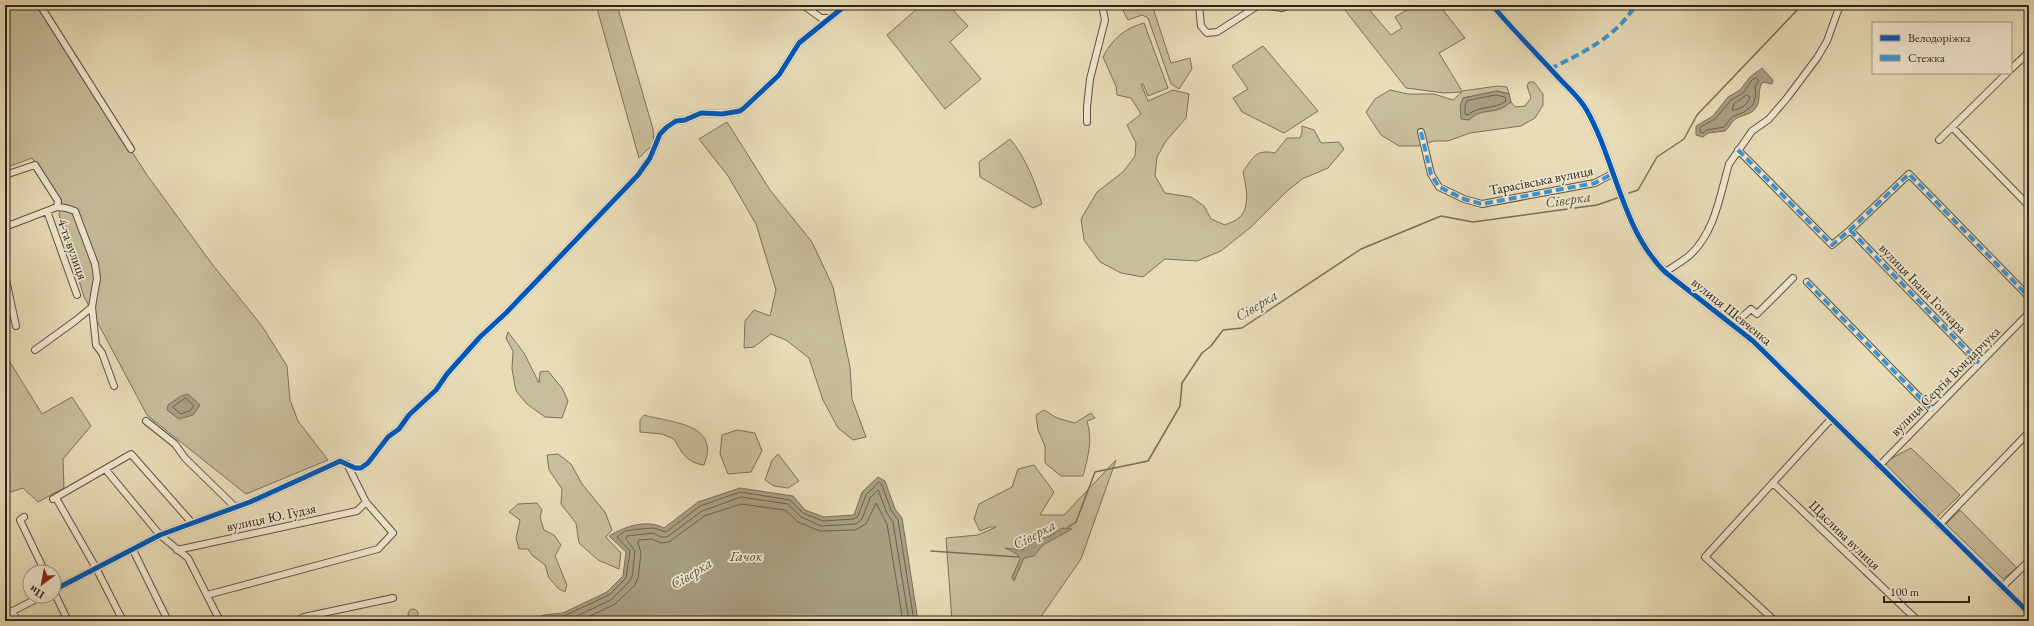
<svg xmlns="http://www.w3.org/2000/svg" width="2034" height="626" font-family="'EB Garamond',serif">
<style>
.green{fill:#c8bd9c;stroke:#7a715c}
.water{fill:#a89e82;stroke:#776e59}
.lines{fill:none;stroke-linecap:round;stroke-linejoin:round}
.shore{stroke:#6a624e;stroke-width:1}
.stream{stroke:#776e59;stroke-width:1.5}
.minor-casing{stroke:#5c5342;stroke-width:8}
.minor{stroke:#f0e8d0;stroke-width:6}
.quiet{stroke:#3c95d4;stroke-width:4;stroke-dasharray:8 4;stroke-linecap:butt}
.cycleway-casing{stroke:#f0e8d0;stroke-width:8}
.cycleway{stroke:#0057b8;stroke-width:5}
.labels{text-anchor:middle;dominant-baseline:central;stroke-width:3.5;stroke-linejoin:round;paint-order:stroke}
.street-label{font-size:14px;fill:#2d251b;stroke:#f0e8d0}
.water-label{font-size:15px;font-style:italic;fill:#584f3f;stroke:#f0e8d0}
</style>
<rect width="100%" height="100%" fill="#e8dcb7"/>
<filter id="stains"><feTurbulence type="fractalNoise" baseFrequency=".005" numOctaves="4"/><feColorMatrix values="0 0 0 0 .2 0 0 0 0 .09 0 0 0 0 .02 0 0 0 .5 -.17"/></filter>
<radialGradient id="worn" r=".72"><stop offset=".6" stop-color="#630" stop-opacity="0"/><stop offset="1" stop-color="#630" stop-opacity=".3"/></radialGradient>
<path class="green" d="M 5,5 L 37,5 L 147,175 L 212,264 L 262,326 L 287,366 L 290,400 L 298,421 L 328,460 L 246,494 L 147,415 L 84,297 L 59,215 L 61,202 L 32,158 L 5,168 Z
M 596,5 L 617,5 L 653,129 L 654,143 L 639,158 Z
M 917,5 L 948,5 L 968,26 L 950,42 L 981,79 L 945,109 L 887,35 L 919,7 Z
M 1120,5 L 1152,5 L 1171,63 L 1190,58 L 1192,69 L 1179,89 L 1171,84 L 1148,18 L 1142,15 L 1128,20 Z
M 1341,5 L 1357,5 L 1360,9 L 1366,6 L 1391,35 L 1402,28 L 1395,17 L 1415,5 L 1439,5 L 1465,38 L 1439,53 L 1462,91 L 1498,86 L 1507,87 L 1509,94 L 1497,91 L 1463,98 L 1475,114 C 1489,109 1497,111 1511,102 L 1515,107 L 1525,106 L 1531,98 L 1527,86 L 1529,82 L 1534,82 L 1543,94 L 1543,105 L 1535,118 L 1521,126 L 1470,133 L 1448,141 L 1434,141 L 1418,146 L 1399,146 L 1381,135 L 1366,112 L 1375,99 L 1390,90 L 1408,94 L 1434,94 L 1453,100 L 1462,92 L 1444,93 L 1406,88 Z
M 1144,23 L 1168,88 L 1148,96 L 1143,84 L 1141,84 L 1148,101 L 1173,90 L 1189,94 L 1186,118 L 1166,141 L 1157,157 L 1155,176 L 1165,193 L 1191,197 L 1204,206 L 1211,219 L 1225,225 C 1229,223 1236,221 1239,218 C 1251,206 1246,187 1243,172 C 1253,157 1256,149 1275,153 L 1287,138 L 1300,138 L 1302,132 L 1302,126 L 1314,130 L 1321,143 L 1339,142 L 1344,149 L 1328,168 L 1302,179 L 1286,192 L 1251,227 L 1221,251 L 1197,261 L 1165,259 L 1143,277 L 1121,273 L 1100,262 L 1084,240 L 1081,219 L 1097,192 L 1123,172 L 1135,156 L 1136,143 L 1127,125 L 1141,114 L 1131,98 L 1117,95 L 1116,86 L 1103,57 C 1112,39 1125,28 1144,23 Z
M 1263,46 L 1318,111 L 1284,133 L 1242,112 L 1233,98 L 1248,89 L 1232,66 Z
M 727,122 L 770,190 L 812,242 L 833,287 L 850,367 L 852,399 L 866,437 L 853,440 L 838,428 L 823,400 L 809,358 L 786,340 L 771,334 L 754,347 L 744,348 L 745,321 L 754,310 L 770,316 L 776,290 L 756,224 L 728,176 L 699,139 Z
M 1010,139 C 1026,158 1034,180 1042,204 L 1033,208 L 980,177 L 979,162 Z
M 508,332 L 524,353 L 539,383 L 540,372 L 548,371 L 562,388 L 568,401 L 562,418 L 545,417 L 527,404 L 516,391 L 512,369 L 513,351 L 506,338 Z
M 5,354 L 42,414 L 72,397 L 91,426 L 63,459 L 64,488 L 38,502 L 23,488 L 5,494 Z
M 1044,410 L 1057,418 L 1075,423 L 1091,413 L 1095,418 L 1087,421 C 1093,440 1088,457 1083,476 L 1061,476 L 1045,463 L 1045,446 L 1038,430 L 1036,415 Z
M 644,415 C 671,423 721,423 704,465 C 687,463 682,453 674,439 L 662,434 L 640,432 L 640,420 Z
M 737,430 L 755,433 L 762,451 L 751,472 L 728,474 L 720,454 L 722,435 Z
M 1911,448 L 1960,495 L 1937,517 L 1884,462 Z
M 558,454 L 571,464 L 582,484 L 605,512 L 612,530 L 606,537 L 621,553 L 619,569 L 598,560 L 579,543 L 576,523 L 561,504 L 562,489 L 549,470 L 547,455 Z
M 778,454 L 799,481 L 788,488 L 774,486 L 765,480 L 772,460 Z
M 1116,460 L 1081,559 L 1038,621 L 952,621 L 946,538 L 978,535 L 996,527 L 990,527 L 980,531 L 974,519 L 979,504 L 1012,487 L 1018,469 L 1034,465 L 1054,492 L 1040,515 L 1064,515 Z
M 537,503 L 542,510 L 540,517 L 544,530 L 554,535 L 561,545 L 555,556 L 567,585 L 565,592 L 559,589 L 549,578 L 545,565 L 532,555 L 528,549 L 519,549 L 516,538 L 520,520 L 509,512 L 518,504 Z
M 1960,510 L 2017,568 L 2003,579 L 1946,524 Z
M408 614a5 5 0 1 1 10 0a5 5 0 1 1-10 0Z"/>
<path class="water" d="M 1762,68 L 1773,80 L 1772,84 L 1763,82 C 1757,89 1761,98 1757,106 C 1752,116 1740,114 1733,121 C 1730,124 1729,128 1725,131 L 1708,133 L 1703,137 L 1696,135 L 1696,126 L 1713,116 L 1728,97 L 1740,90 L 1750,77 Z
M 1497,91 L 1509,94 L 1511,102 C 1507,105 1503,108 1500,109 C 1487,113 1479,110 1469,120 L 1461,119 L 1460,106 L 1463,98 Z
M 188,394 L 200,405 L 193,415 L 179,419 L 167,410 L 168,405 L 181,396 Z
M 878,477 L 885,481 L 895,509 L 902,518 L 918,621 L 530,621 L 544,615 L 563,613 L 607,592 L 623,576 L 626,552 L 609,536 C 626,526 646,519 664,528 L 698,502 L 740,488 L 793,496 L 805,510 L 824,517 L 854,515 L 862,492 Z
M 1062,528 L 1072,529 L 1043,545 L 1034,556 L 1024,558 L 1014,581 L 1012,577 L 1020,559 L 1017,554 L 1005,548 L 1023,550 L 1031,540 L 1048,537 Z"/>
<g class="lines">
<path class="shore" d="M 1756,78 L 1759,80 L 1755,86 L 1756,94 L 1753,105 L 1744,112 L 1732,117 L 1724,127 L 1707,130 L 1703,133 L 1700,132 L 1700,127 L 1715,119 L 1731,100 L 1743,93 L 1752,80 Z
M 1496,95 L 1505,97 L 1506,101 C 1494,110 1479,105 1468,115 L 1465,114 L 1465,106 L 1467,101 Z
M 1747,95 L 1750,97 C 1748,105 1740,110 1732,110 L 1734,104 Z
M 186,398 L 194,406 L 190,411 L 180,414 L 173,407 Z
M 539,621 L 564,616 L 609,595 L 626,578 L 630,551 L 617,537 L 625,531 L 640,529 L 654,528 L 666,532 L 700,506 L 740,492 L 790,500 L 803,513 L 823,521 L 854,519 L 858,516 L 866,495 L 879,482 L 882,485 L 891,510 L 898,520 L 914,621
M 566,621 L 611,600 L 629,582 L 632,577 L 635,551 L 626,539 L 627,536 L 653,533 L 661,537 L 667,537 L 702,511 L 741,497 L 788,504 L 801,517 L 821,526 L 856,524 L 862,519 L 870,498 L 878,490 L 887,513 L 893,522 L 909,621
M 580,621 L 615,604 L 635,585 L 638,578 L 641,553 L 638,542 L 639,540 L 652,539 L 661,543 L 669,542 L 704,516 L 741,504 L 785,510 L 798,522 L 820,531 L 855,530 L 866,524 L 876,503 L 887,524 L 903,621"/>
<path class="stream" d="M 1629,193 L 1638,190 L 1657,157 L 1684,139 L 1697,115 L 1802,5
M 1067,528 L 1076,522 L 1095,472 L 1148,461 L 1180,406 L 1182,383 L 1202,353 L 1211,346 L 1223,330 L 1242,328 L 1361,249 L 1441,216 L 1473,222 L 1597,205 L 1620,197
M 931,551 L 1019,557"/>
<g class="minor-casing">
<path id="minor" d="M 40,5 L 131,149
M 803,5 L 821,18 L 830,18
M 1199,5 L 1201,26 L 1207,33 L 1217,32 L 1259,5
M 1262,5 L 1282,8 L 1290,5
M 1492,5 C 1513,30 1536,53 1558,77 C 1567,87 1579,97 1586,109 C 1615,159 1622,230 1665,272 L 1753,341 L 2029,613
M 2011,69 L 2029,52
M 1087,122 L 1087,107 L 1090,79 L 1105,20 L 1102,5
M 1952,127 L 2029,206
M 1421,132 L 1431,174 L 1439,187 L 1464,199 L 1482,204 L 1595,183 L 1612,174
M 1939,140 L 2007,73
M 1738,150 L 1832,245 L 1850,230 L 1909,174 L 2029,297
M 5,175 L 35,165 L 58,201 L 57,207
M 47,211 L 77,295
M 5,227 L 57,207 L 66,208 L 75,211 L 95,264 L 97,278 L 92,307 L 96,345 L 102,353 L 114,386
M 1850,230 L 1979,363
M 1665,272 C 1673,267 1683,261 1690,255 C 1715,232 1720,195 1729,164 L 1752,131 L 1769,119 L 1787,98 L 1817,58 L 1827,41 L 1840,5
M 5,275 L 16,326
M 1807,282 L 1933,411
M 1733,325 L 1751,309 L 1757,314 L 1793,278
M 35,350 L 75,321 L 92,307
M 146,421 L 175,444 L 185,458 L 235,507
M 1879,466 L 2029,313
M 106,470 L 160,535 L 188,558 L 220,621
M 1773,483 L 1918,621
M 56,498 L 96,568 L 123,621
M 53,499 L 131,454 L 192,523
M 24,517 L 20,520 L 45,572
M 1939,525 L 2029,432
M 133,550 L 168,621
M 177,550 L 357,511 L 366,502
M 2002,587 L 2029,561
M 54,590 L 160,535 L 250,502 L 336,463 L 340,461 L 355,468 L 361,468 L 368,463 L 388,437 L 399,429 L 409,415 L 436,390 L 447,374 L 480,337 L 506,313 L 638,175 L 650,158 L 660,134 L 667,127 L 676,121 L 685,120 L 701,113 L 722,114 L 740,111 L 744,108 L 779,75 L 799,43 L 846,5
M 54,592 L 68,621
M 207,595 L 378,549 L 393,533 L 366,502 L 347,464
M 12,611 L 17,621
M 5,615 L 42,596
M 296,621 L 304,617 L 393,598
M 1775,621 L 1705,557 L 1831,419"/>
</g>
<use href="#minor" class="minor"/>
<path class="quiet" d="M 1550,69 C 1576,56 1600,45 1621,24 C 1627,18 1631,11 1637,5
M 1421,132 L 1431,174 L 1439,187 L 1464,199 L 1482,204 L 1595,183 L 1612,174
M 1738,150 L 1832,245 L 1850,230 L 1909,174 L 2029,297
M 1850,230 L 1979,363
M 1807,282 L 1933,411"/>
<g class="cycleway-casing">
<path id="cycleway" d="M 1492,5 C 1513,30 1536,53 1558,77 C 1567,87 1579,97 1586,109 C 1615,159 1622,230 1665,272 L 1753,341 L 2029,613
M 54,590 L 160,535 L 250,502 L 336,463 L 340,461 L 355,468 L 361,468 L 368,463 L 388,437 L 399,429 L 409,415 L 436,390 L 447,374 L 480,337 L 506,313 L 638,175 L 650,158 L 660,134 L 667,127 L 676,121 L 685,120 L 701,113 L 722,114 L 740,111 L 744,108 L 779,75 L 799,43 L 846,5"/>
</g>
<use href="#cycleway" class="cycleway"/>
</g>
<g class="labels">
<g class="street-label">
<text transform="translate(1541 180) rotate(-11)">Тарасівська вулиця</text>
<text transform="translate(73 249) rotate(70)">4-та вулиця</text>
<text transform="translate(1923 288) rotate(46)">вулиця Івана Гончара</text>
<text transform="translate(1732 311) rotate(39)">вулиця Шевченка</text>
<text transform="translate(1945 381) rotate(-45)">вулиця Сергія Бондарчука</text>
<text transform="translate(271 517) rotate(-12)">вулиця Ю. Гудзя</text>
<text transform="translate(1845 535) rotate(44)">Щаслива вулиця</text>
</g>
<g class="water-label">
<text transform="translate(1568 199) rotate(-8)">Сіверка</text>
<text transform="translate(1256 305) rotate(-31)">Сіверка</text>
<text transform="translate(1034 534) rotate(-28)">Сіверка</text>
<text x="746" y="555">Гачок</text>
<text transform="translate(691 573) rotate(-32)">Сіверка</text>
</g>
</g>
<rect width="2034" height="626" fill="none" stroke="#e8dcb7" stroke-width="20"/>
<rect x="6" y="6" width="2022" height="614" fill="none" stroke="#2d251b" stroke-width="2"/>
<rect x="10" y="10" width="2014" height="606" fill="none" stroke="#2d251b"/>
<rect x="1872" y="22" width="140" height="52" fill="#f0e8d0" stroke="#a29a88"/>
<rect x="1880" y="35" width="20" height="6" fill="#0057b8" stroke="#a29a88"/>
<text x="1908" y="42" font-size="12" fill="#2d251b">Велодоріжка</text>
<rect x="1880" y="55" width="20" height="6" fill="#3c95d4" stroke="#a29a88"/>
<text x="1908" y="62" font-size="12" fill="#2d251b">Стежка</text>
<g transform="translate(42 584) rotate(212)"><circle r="19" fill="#f0e8d0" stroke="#a29a88"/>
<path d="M0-3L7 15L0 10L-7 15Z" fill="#8f2418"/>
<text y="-6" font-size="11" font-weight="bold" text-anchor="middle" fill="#2d251b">Пн</text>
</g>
<path d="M1884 596v6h85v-6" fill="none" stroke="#2d251b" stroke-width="2"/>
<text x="1890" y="596" font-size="12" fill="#2d251b" stroke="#f0e8d0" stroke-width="3" paint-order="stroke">100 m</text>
<rect width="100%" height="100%" filter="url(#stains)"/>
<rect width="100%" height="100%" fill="url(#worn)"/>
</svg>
